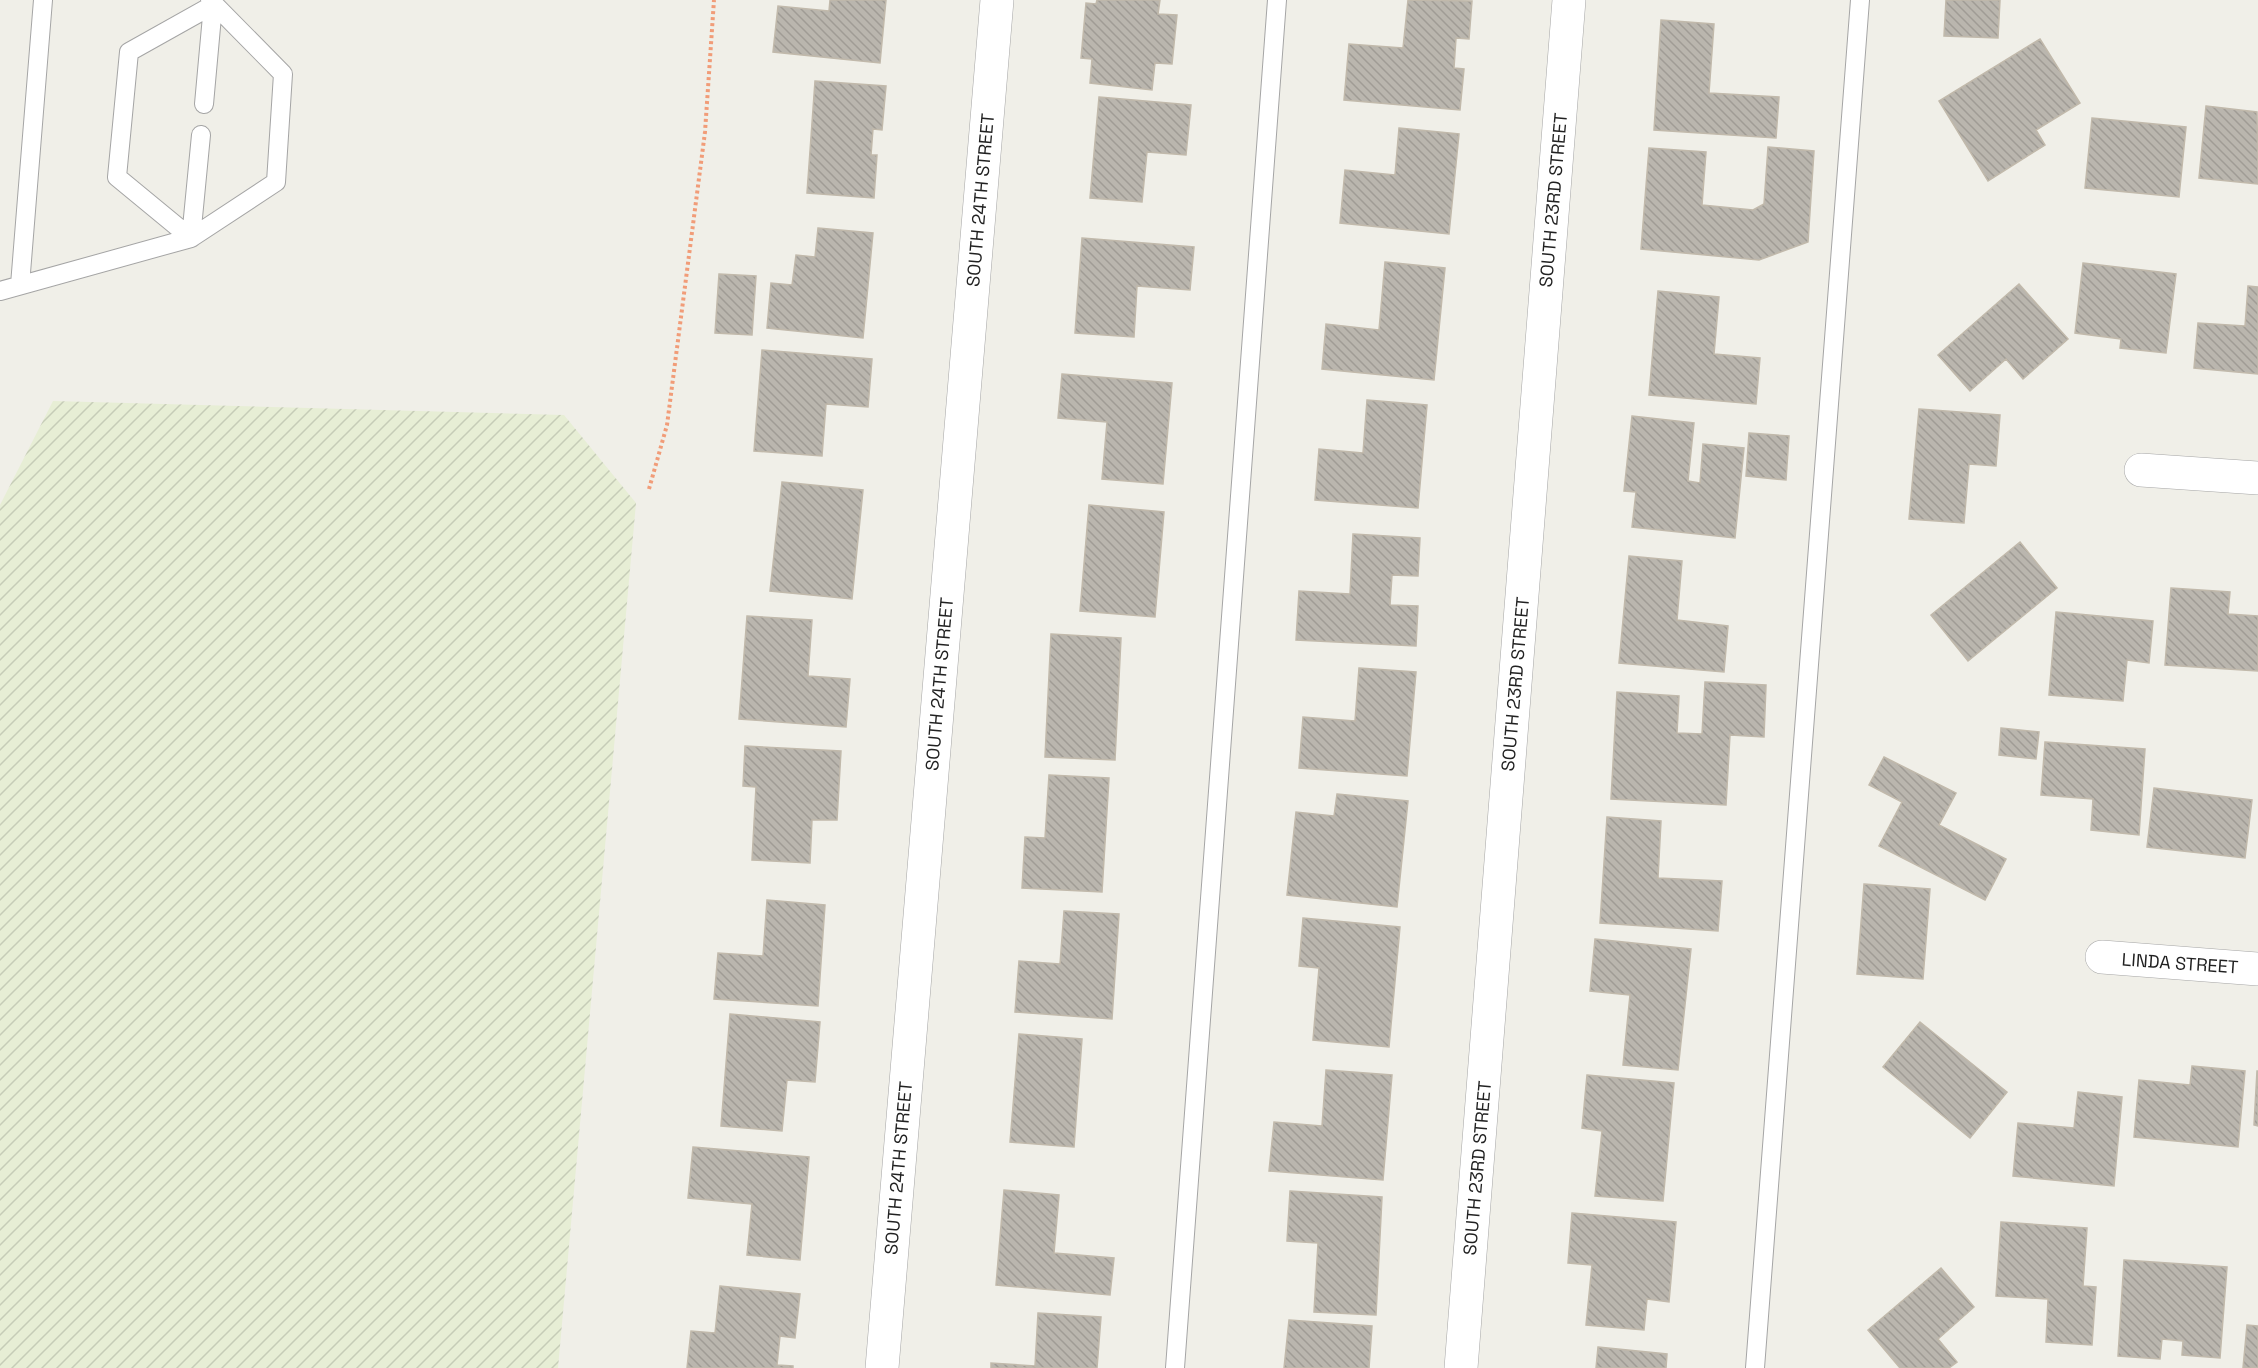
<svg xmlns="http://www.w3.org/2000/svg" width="2258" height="1368" font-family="'Space Grotesk',sans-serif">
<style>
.farmland{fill:url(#farmland-furrows)}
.building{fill:url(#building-back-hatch);stroke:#c1b9ab;stroke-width:1.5}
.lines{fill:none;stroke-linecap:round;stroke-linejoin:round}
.lane-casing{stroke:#a5a5a5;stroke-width:20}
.street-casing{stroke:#a5a5a5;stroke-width:34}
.path{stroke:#f19c78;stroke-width:4;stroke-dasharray:3 3;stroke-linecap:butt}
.lane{stroke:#fff;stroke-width:18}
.street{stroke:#fff;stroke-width:33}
.labels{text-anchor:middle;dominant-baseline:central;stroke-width:4.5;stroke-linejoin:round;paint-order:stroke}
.street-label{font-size:18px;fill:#212121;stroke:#fff}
</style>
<defs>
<pattern id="farmland-furrows" width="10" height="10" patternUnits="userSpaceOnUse" patternTransform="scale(1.5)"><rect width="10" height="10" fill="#e7eed5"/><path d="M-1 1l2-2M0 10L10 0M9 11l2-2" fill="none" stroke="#c6ccb7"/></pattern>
<pattern id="building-back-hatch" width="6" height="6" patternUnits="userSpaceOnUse" patternTransform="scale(1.5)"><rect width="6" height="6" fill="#bab6ae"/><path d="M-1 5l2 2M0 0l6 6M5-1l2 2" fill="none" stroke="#a09c95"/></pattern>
</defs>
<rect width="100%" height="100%" fill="#f0efe8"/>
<path class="farmland" d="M 53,401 L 564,415 L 636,503 L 558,1368 L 0,1368 L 0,505 Z"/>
<path class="building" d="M 830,0 L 886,0 L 880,63 L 773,52 L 778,6 L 829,11 Z
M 1097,0 L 1160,0 L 1158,14 L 1177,15 L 1172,64 L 1155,63 L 1152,90 L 1090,83 L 1092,59 L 1081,58 L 1086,3 L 1096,4 Z
M 1408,0 L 1472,1 L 1469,39 L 1456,38 L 1454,68 L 1464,69 L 1460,110 L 1344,100 L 1349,44 L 1403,48 Z
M 1946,0 L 2000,0 L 1998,38 L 1944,36 Z
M 1661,20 L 1714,24 L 1709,93 L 1779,97 L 1776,138 L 1654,130 Z
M 2040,39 L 2080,103 L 2036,130 L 2045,145 L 1988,181 L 1939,101 Z
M 815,81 L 886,86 L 882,130 L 873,129 L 871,155 L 877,155 L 874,198 L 807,193 Z
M 1099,97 L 1191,105 L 1186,155 L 1147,152 L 1142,202 L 1090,198 Z
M 2206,106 L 2257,112 L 2258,184 L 2199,178 Z
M 2092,118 L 2186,127 L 2179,197 L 2085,188 Z
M 1399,128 L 1459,134 L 1449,234 L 1340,223 L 1345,170 L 1395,175 Z
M 1768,147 L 1814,151 L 1808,242 L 1759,260 L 1641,249 L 1649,148 L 1706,152 L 1702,205 L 1753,210 L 1764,204 Z
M 818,228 L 873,233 L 863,338 L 767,328 L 771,283 L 792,285 L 796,255 L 815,257 Z
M 1082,238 L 1194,247 L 1190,290 L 1137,286 L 1134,337 L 1075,333 Z
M 1385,262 L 1445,268 L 1434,380 L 1322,369 L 1326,324 L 1379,330 Z
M 2083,263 L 2176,274 L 2166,353 L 2120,348 L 2121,339 L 2075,333 Z
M 719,274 L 756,276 L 752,335 L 715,333 Z
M 2019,284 L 2068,339 L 2023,379 L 2006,359 L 1970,391 L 1938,355 Z
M 2248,286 L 2258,287 L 2258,374 L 2194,368 L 2198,323 L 2245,326 Z
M 1658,291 L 1719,297 L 1714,354 L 1760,358 L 1756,404 L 1649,395 Z
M 762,350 L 872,359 L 868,407 L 826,404 L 822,456 L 754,451 Z
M 1062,374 L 1172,383 L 1163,484 L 1102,479 L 1107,422 L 1058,418 Z
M 1367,400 L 1427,405 L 1418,508 L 1315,500 L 1319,449 L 1363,453 Z
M 1919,409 L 2000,415 L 1996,466 L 1969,464 L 1964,523 L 1909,519 Z
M 1632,416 L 1694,423 L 1688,481 L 1700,483 L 1703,444 L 1744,448 L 1735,538 L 1632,527 L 1636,492 L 1624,491 Z
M 1749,433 L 1789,436 L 1786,480 L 1746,476 Z
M 782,482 L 863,490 L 852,599 L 770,591 Z
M 1089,505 L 1164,512 L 1155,617 L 1080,611 Z
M 1353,534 L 1420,538 L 1418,576 L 1392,575 L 1390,605 L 1418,606 L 1416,646 L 1296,640 L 1299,591 L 1350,594 Z
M 2020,542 L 2057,588 L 1968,661 L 1931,615 Z
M 1629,556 L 1682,561 L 1677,620 L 1728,626 L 1724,672 L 1619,663 Z
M 2171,588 L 2230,592 L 2228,614 L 2258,616 L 2258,671 L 2165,665 Z
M 2056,612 L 2153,621 L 2149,663 L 2127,660 L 2123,701 L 2049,695 Z
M 747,616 L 812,620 L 808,676 L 850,679 L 846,727 L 739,719 Z
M 1051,634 L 1121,638 L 1115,760 L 1045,757 Z
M 1359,668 L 1416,672 L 1407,776 L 1299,768 L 1303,717 L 1355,721 Z
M 1705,682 L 1766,685 L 1764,737 L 1730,735 L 1726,805 L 1611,799 L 1617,692 L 1679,696 L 1677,733 L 1702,734 Z
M 2001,728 L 2039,732 L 2036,759 L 1999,755 Z
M 2045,742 L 2145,749 L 2139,835 L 2091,830 L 2093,799 L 2041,795 Z
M 745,746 L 841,751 L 837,820 L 812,820 L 810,863 L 752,860 L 756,787 L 743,786 Z
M 1884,757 L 1956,793 L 1939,825 L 2006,859 L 1985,900 L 1879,846 L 1902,802 L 1869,785 Z
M 1049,775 L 1109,778 L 1102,892 L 1022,888 L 1025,837 L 1045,838 Z
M 2154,788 L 2252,800 L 2245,858 L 2147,847 Z
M 1337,794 L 1408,801 L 1397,907 L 1287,895 L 1296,812 L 1334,816 Z
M 1607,817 L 1661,821 L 1658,878 L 1722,881 L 1718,931 L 1600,923 Z
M 1864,884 L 1930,889 L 1923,979 L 1857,974 Z
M 767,900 L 825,905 L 818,1006 L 714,999 L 718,953 L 763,956 Z
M 1064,911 L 1119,914 L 1112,1019 L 1015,1012 L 1019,961 L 1060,964 Z
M 1303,918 L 1400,927 L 1389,1047 L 1313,1040 L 1319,968 L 1299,966 Z
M 1595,939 L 1691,949 L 1678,1070 L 1623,1065 L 1630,995 L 1590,991 Z
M 730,1014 L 820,1022 L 815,1082 L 787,1080 L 782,1131 L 721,1126 Z
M 1920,1022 L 2007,1092 L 1970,1138 L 1883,1067 Z
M 1019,1034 L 1082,1039 L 1074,1147 L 1010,1142 Z
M 2192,1066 L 2245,1071 L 2238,1147 L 2134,1137 L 2139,1080 L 2190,1085 Z
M 1326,1070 L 1392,1075 L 1383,1180 L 1269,1171 L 1274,1122 L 1322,1126 Z
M 2257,1071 L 2258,1071 L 2258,1126 L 2254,1125 Z
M 1587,1075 L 1674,1083 L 1663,1201 L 1595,1196 L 1602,1131 L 1582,1128 Z
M 2078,1092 L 2122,1097 L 2114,1186 L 2013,1176 L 2018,1123 L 2074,1128 Z
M 693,1147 L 809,1157 L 800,1260 L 747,1255 L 752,1204 L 688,1198 Z
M 1004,1190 L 1059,1195 L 1054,1253 L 1114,1258 L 1110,1295 L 996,1285 Z
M 1290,1191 L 1382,1197 L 1376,1315 L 1314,1312 L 1318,1243 L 1287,1241 Z
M 1572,1213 L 1676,1222 L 1669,1302 L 1647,1299 L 1644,1330 L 1586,1325 L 1592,1265 L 1568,1263 Z
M 2001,1222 L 2087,1228 L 2083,1286 L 2096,1287 L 2092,1345 L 2046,1342 L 2048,1299 L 1996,1296 Z
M 2124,1260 L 2227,1267 L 2220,1358 L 2182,1355 L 2183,1341 L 2162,1339 L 2160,1359 L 2118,1356 Z
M 1941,1268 L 1974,1307 L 1938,1339 L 1957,1362 L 1949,1368 L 1900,1368 L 1868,1330 Z
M 720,1286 L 800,1294 L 795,1338 L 780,1336 L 777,1365 L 793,1366 L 793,1368 L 687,1368 L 691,1331 L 715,1333 Z
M 1038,1313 L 1101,1317 L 1097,1368 L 991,1368 L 991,1363 L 1035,1366 Z
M 1289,1320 L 1372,1326 L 1369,1368 L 1284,1368 Z
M 2247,1325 L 2258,1326 L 2258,1368 L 2243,1368 Z
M 1598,1347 L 1667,1354 L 1666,1368 L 1596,1368 Z"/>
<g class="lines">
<g class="lane-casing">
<path id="lane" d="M 210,0 L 283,74 L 276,182 L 191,238 L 117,177 L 129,52 L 213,5
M 204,104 L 213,5
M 20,285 L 43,0
M 0,291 L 191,238 L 201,135
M 1175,1368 L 1277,0
M 1755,1368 L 1860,0"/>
</g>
<g class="street-casing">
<path id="street" d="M 2141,470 L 2258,478
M 2102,957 L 2258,969
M 882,1368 L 997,0
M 1461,1368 L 1569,0"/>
</g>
<path class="path" d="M 649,489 L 667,425 L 705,132 L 714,0"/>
<use href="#lane" class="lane"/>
<use href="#street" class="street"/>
</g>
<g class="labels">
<g class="street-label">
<text transform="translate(980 200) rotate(-85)">SOUTH 24TH STREET</text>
<text transform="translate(1553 200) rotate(-85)">SOUTH 23RD STREET</text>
<text transform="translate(939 684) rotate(-85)">SOUTH 24TH STREET</text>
<text transform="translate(1515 684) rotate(-85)">SOUTH 23RD STREET</text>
<text transform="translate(2180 963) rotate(4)">LINDA STREET</text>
<text transform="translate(898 1168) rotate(-85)">SOUTH 24TH STREET</text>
<text transform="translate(1477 1168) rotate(-85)">SOUTH 23RD STREET</text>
</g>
</g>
</svg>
